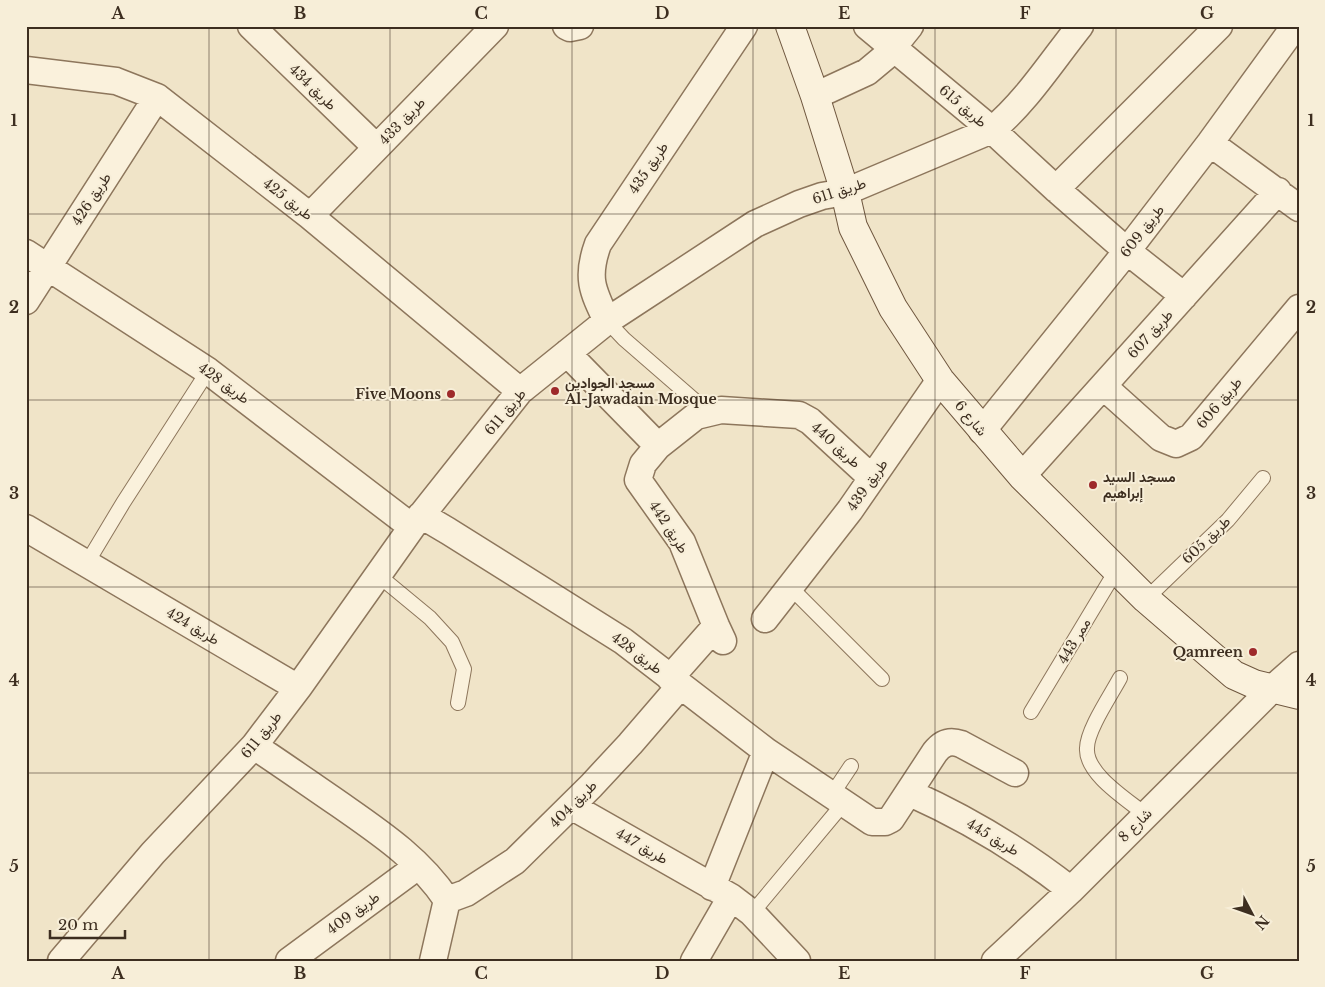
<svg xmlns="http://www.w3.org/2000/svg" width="1325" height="987" font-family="'Libre Baskerville',Vazirmatn,serif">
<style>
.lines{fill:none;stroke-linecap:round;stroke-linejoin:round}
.lane-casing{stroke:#8d765c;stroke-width:16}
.street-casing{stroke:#8d765c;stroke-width:29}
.secondary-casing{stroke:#6f573f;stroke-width:30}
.lane{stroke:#faf1dc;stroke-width:14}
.street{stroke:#faf1dc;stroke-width:26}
.secondary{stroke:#faf1dc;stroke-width:28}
.grid{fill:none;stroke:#3d2e20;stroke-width:1;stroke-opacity:0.55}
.poi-dot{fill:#9e2a2b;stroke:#f7eed8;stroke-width:2}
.labels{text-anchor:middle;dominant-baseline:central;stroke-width:4;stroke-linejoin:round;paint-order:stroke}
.street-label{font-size:14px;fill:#3d2e20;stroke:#f7eed8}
.poi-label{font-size:14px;font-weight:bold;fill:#3d2e20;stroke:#f7eed8;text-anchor:start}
.neatline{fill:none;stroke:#3d2e20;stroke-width:2}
.grid-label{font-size:16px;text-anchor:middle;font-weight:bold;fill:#3d2e20}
</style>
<rect width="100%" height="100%" fill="#f0e4c8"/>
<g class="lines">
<g class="lane-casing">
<path id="lane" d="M 607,321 L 624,339 L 708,412
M 87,563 L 123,503 L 208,371
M 378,575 L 430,618 L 452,642 L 464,669 L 458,703
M 790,587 L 882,679
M 1146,599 L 1228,520 L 1263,478
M 1120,678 C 1111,695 1087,730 1087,748 C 1085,774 1128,800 1146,815
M 1031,712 L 1117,569
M 831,796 L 851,766
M 752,913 L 843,804"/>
</g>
<g class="street-casing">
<path id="street" d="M 251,26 L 376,147
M 566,26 L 570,28 L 580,26
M 867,26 L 992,130 L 1056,189 L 1127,251 L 1184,296
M 26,70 L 116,81 L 157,97 L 310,216 L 520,391
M 815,96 L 867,72 L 885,57 L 910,26
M 1210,143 L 1299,208
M 1056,189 L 1219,26
M 310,216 L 495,26
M 26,253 L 208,371 L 412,527
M 26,301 L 157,97
M 607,321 C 592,290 586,277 598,244 L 744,26
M 567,353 L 658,446
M 1103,386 L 1161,438 L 1176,444 L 1191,437 L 1299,308
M 982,431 L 1127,251 L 1210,143 L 1295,26
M 1022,476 L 1278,191
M 421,515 L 448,531 L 623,641 L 766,751 L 872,822 L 885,822 L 891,819 L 935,752 C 942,743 950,740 961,744 L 1015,773
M 26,528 L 298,688
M 765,619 L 850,510 L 940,380
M 723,641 L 716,626 L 682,542 L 638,480 L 643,464 L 658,446 L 696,416 L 721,410 L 799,415 L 810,421 L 872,478
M 670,678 L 716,626
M 254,746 C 283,765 311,785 339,804 C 379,832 420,859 447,900
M 910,793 C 968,819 1021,851 1071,890
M 571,806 L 731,897 L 752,913 L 797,961
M 712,887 L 766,751
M 61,961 L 153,853 L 254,746 L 298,688 L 412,527 L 520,391 L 607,321 L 755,224 L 799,204 L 822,196 L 845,192 L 992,130 C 1026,102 1052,61 1080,26
M 289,961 L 418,866
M 433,961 L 447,900 L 466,893 L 515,861 L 591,786 L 630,744 L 680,686
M 694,961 L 731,897
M 995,961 L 1071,890 L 1273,688 L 1299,665"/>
</g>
<g class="secondary-casing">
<path id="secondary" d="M 790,26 L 815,96 L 845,192 L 853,227 L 893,308 L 940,380 L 1022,476 L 1146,599 L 1234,675 L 1254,684 L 1299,695"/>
</g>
<use href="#lane" class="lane"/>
<use href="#street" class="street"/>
<use href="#secondary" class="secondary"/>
</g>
<path class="grid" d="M 209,26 L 209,961M 390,26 L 390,961M 572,26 L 572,961M 753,26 L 753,961M 935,26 L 935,961M 1116,26 L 1116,961M 26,214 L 1299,214M 26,400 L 1299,400M 26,587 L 1299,587M 26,773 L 1299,773"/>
<g class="poi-dot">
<circle cx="555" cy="391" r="5"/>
<circle cx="451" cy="394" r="5"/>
<circle cx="1093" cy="485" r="5"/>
<circle cx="1253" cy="652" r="5"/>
</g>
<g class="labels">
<g class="street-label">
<text transform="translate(313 87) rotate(44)">طريق 434</text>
<text transform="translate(963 106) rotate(40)">طريق 615</text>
<text transform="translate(402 121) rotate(-46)">طريق 433</text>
<text transform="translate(648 168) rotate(-56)">طريق 435</text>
<text transform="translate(839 191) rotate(-18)">طريق 611</text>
<text transform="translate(91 199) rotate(-57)">طريق 426</text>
<text transform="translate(288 199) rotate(38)">طريق 425</text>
<text transform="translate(1142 231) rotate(-52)">طريق 609</text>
<text transform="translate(1150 334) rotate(-48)">طريق 607</text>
<text transform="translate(224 383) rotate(36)">طريق 428</text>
<text transform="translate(1219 403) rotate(-50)">طريق 606</text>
<text transform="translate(505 412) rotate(-50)">طريق 611</text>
<text transform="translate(971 418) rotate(50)">شارع 6</text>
<text transform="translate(836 445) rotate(42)">طريق 440</text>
<text transform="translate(867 485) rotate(-55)">طريق 439</text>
<text transform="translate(669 527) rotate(57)">طريق 442</text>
<text transform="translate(1206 540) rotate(-44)">طريق 605</text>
<text transform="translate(193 626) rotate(31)">طريق 424</text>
<text transform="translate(1074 641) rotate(-59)">ممر 443</text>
<text transform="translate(637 653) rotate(37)">طريق 428</text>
<text transform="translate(261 735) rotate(-51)">طريق 611</text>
<text transform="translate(573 804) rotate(-45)">طريق 404</text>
<text transform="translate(1135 825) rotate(-45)">شارع 8</text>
<text transform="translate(993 837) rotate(31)">طريق 445</text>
<text transform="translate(642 846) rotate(30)">طريق 447</text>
<text transform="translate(353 913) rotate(-36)">طريق 409</text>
</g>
<g class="poi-label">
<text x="565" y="383">مسجد الجوادين<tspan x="565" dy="16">Al-Jawadain Mosque</tspan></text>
<text x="441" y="394" text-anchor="end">Five Moons</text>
<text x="1103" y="477">مسجد السيد<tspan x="1103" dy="16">إبراهيم</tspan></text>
<text x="1243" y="652" text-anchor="end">Qamreen</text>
</g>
</g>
<rect width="1325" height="987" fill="none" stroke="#f7eed8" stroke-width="55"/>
<g transform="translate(1252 914) rotate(131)" stroke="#f7eed8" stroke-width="4" paint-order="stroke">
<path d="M0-4L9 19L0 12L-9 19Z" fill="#3d2e20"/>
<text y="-8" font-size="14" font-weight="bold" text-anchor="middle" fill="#3d2e20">N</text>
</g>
<path d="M50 930v8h75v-8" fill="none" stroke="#3d2e20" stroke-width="2.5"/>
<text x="58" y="930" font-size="15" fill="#3d2e20" stroke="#f7eed8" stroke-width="4" paint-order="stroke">20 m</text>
<rect x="28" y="28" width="1270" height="932" class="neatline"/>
<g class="grid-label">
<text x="118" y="19">A</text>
<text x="300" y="19">B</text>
<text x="481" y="19">C</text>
<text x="662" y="19">D</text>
<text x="844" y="19">E</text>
<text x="1025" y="19">F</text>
<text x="1207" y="19">G</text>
<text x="14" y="126">1</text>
<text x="1311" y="126">1</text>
<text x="14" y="313">2</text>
<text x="1311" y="313">2</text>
<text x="14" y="499">3</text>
<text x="1311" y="499">3</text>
<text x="14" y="686">4</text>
<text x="1311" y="686">4</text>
<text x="14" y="872">5</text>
<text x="1311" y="872">5</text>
<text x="118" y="979">A</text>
<text x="300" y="979">B</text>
<text x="481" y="979">C</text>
<text x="662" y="979">D</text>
<text x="844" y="979">E</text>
<text x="1025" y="979">F</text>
<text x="1207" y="979">G</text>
</g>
</svg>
